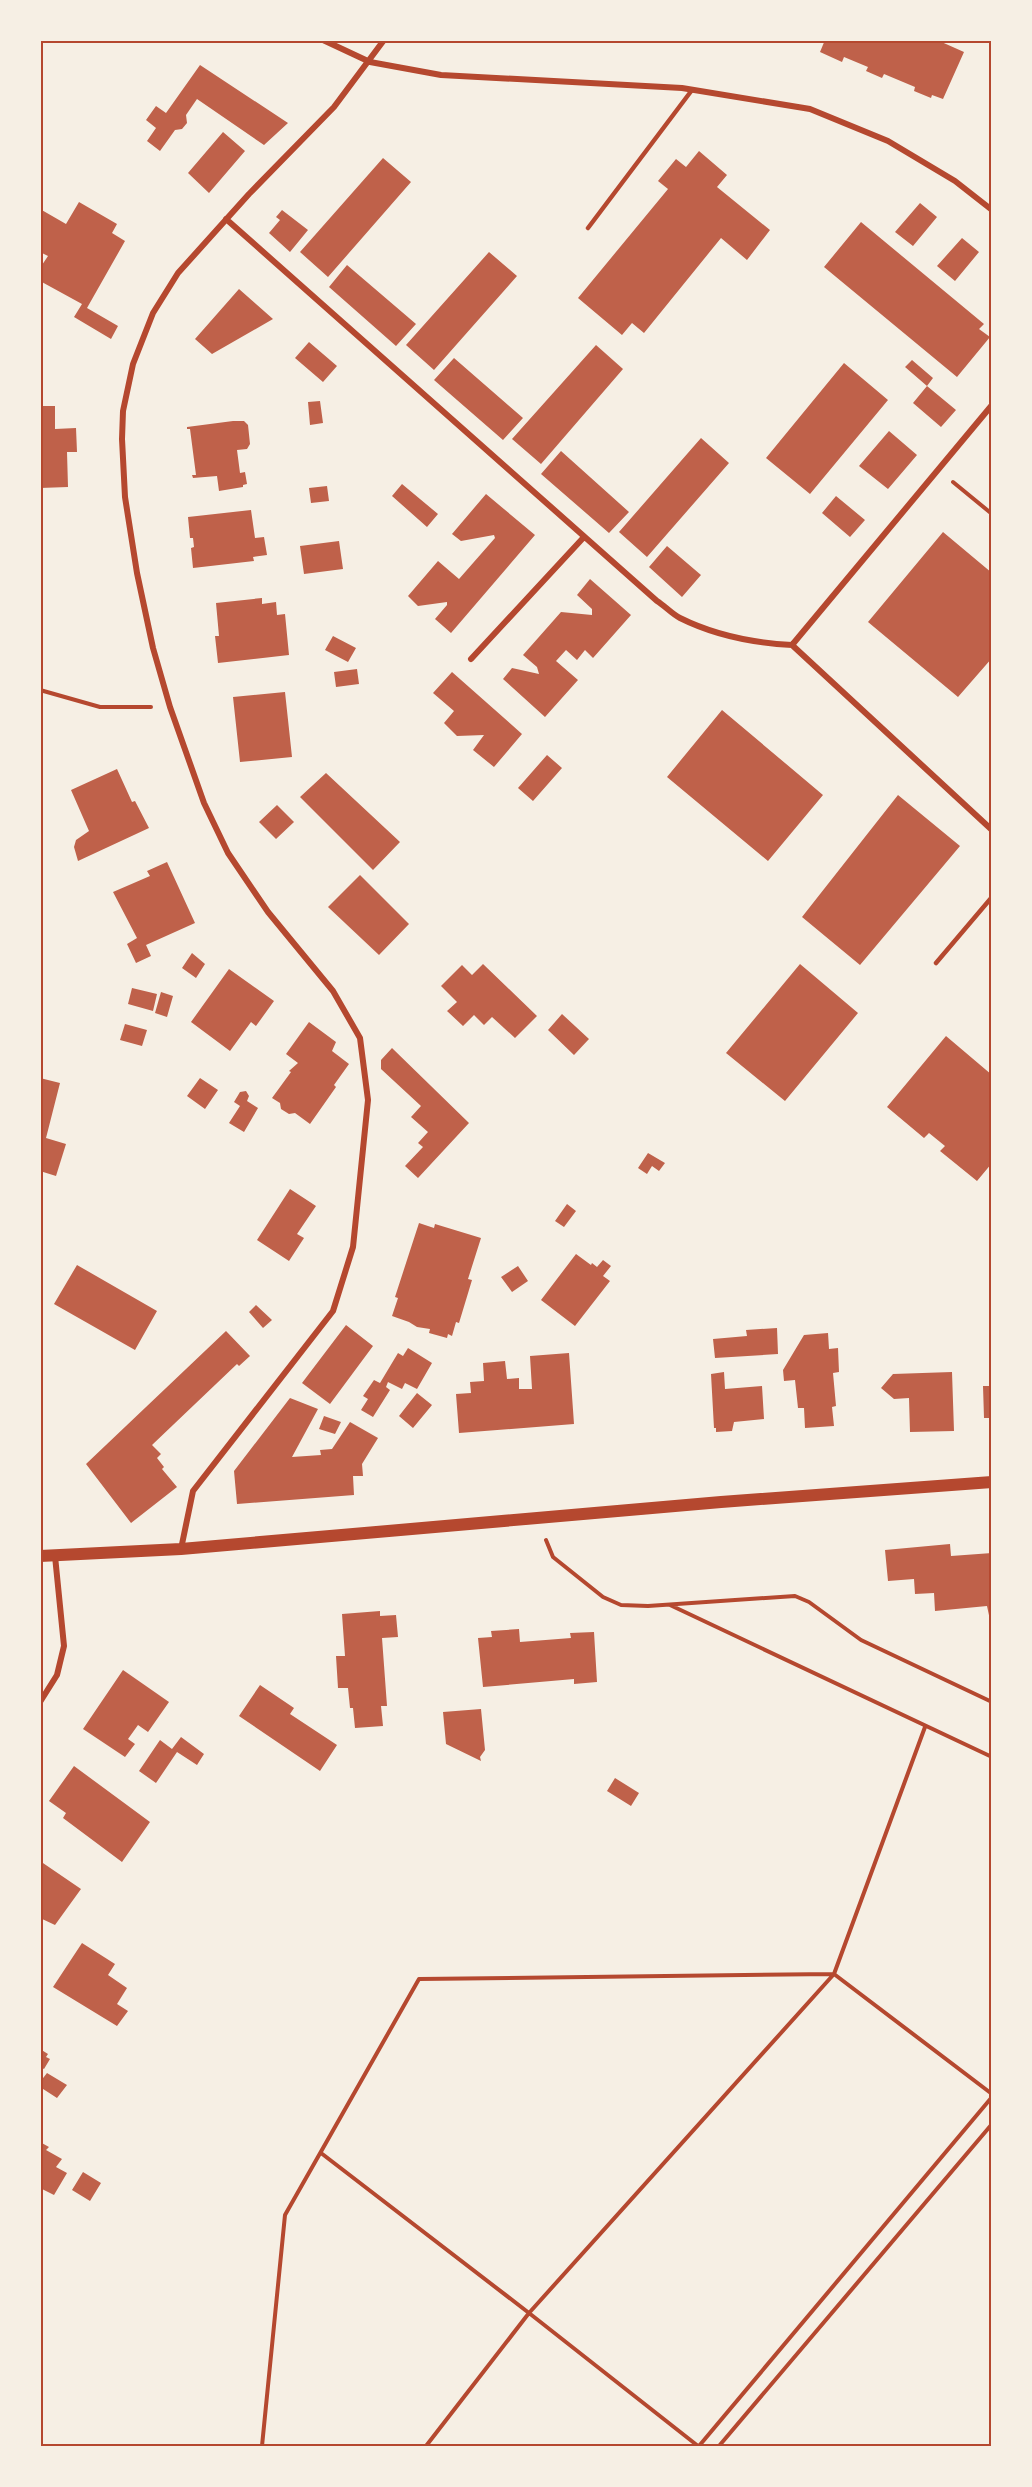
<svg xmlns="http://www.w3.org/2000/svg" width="1032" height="2487" font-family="'Open Sans',sans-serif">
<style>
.building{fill:#bf614a}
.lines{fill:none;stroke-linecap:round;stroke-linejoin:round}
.path{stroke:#b5482f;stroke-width:4}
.service{stroke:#b5482f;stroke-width:4.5}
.minor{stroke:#b5482f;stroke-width:6}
.secondary{stroke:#b5482f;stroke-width:12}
.neatline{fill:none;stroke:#b5482f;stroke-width:2}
</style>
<rect width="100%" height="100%" fill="#f6efe4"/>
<path class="building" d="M 825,40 L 937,40 L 964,52 L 943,99 L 932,95 L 931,98 L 914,91 L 915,87 L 884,74 L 882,78 L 866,71 L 868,67 L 844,57 L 842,62 L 820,52 Z
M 200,65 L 288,123 L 264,145 L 197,99 L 186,115 L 187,123 L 182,129 L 175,130 L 160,151 L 147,141 L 156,128 L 146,120 L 156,106 L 166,113 Z
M 223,132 L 245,151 L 209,193 L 188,173 Z
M 699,151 L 727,175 L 717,187 L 770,230 L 747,260 L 721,238 L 644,333 L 632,323 L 622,335 L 578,298 L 668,189 L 658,181 L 676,159 L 686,167 Z
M 383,158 L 411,182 L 328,277 L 300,252 Z
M 79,202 L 117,224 L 112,233 L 125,241 L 87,308 L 118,326 L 111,339 L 74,317 L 82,304 L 40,281 L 40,268 L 48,256 L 40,252 L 40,209 L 66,224 Z
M 920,203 L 937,217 L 913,246 L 895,232 Z
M 282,210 L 308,230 L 290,252 L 269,233 L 280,220 L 276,217 Z
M 861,222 L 984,324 L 979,329 L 990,337 L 957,377 L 824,267 Z
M 962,238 L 979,252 L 955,281 L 937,266 Z
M 489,252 L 517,276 L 434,370 L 406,345 Z
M 347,265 L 416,324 L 396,346 L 329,287 Z
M 239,289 L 273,319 L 212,354 L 195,339 Z
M 309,342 L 337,366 L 323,382 L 295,358 Z
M 596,345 L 623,369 L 541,464 L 512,439 Z
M 454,358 L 523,418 L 503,440 L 434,380 Z
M 912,360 L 933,378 L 927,386 L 905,367 Z
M 844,363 L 888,400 L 810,494 L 766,458 Z
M 927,386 L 956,410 L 941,427 L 913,403 Z
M 320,401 L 323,423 L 310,425 L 308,402 Z
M 40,406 L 55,406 L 55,429 L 76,428 L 77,452 L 67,452 L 68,487 L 40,488 Z
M 233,421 L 244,421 L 248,425 L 250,444 L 247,449 L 237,450 L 240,473 L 245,472 L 247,484 L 243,485 L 243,487 L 219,491 L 217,476 L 193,478 L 192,475 L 196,475 L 190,429 L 187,429 L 187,427 Z
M 889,431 L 917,455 L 888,489 L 859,466 Z
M 701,438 L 729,463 L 647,557 L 619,532 Z
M 561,451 L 629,512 L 609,533 L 541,474 Z
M 402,484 L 438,514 L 427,527 L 392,496 Z
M 327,486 L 329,501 L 311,503 L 309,488 Z
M 486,494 L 535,535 L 451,633 L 435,619 L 447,605 L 447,602 L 418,606 L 408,596 L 438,561 L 459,579 L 495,538 L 494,535 L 461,541 L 452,534 Z
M 836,496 L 865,520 L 850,537 L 822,513 Z
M 251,510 L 255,538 L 264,537 L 267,555 L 253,557 L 254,561 L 193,568 L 191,548 L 194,547 L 193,538 L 190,538 L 188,517 Z
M 943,532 L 992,573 L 992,658 L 958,697 L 868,622 Z
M 339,541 L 343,569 L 304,574 L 300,546 Z
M 667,546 L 701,575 L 682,597 L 649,567 Z
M 590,579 L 631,615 L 593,658 L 585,650 L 577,660 L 566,650 L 556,661 L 578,680 L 545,717 L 503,679 L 512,668 L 539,674 L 537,667 L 523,655 L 561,612 L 592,615 L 592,609 L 577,595 Z
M 262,598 L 262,604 L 276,602 L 277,615 L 285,614 L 289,655 L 218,663 L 215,636 L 219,636 L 216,603 Z
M 333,636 L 356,648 L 348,662 L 325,650 Z
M 357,669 L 359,684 L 336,687 L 334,672 Z
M 452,672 L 522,734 L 494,767 L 473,750 L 484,735 L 457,736 L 444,723 L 454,711 L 433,693 Z
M 285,692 L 292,757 L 240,762 L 233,697 Z
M 722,710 L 823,795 L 768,861 L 667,777 Z
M 547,755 L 562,768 L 533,801 L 518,788 Z
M 117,769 L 132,802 L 135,801 L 149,828 L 78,861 L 74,847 L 76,840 L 89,831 L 71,790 Z
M 326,773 L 400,842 L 373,870 L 300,797 Z
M 898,795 L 960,846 L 860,965 L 802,917 Z
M 277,805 L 294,822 L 276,839 L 259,822 Z
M 167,862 L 195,923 L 146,945 L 151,956 L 136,963 L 127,944 L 137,938 L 113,892 L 150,876 L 147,871 Z
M 360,875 L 409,924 L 379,955 L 328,907 Z
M 192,953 L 205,964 L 196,978 L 182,968 Z
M 483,964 L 537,1016 L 515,1038 L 492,1017 L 484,1025 L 474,1015 L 463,1026 L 447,1011 L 457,1002 L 441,986 L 462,965 L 472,975 Z
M 800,964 L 858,1013 L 785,1101 L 726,1053 Z
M 229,969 L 274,1001 L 256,1026 L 251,1022 L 230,1051 L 191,1022 Z
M 132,988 L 157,994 L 153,1011 L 128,1004 Z
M 161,992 L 173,996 L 167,1017 L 155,1013 Z
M 562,1014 L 589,1039 L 574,1055 L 548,1030 Z
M 309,1022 L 336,1042 L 332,1051 L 349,1064 L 334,1085 L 336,1087 L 310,1124 L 295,1113 L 289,1114 L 281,1109 L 280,1103 L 272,1098 L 291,1072 L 289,1071 L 298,1063 L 286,1054 Z
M 125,1024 L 147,1030 L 142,1046 L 120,1040 Z
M 946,1036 L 992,1075 L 992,1163 L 977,1181 L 940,1151 L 945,1146 L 929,1133 L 924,1138 L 887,1107 Z
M 392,1048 L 469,1123 L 418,1178 L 405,1166 L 423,1147 L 418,1143 L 428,1132 L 411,1117 L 421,1106 L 381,1069 L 381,1060 Z
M 40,1078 L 60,1083 L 46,1138 L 66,1144 L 56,1176 L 40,1171 Z
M 200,1078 L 218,1090 L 205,1109 L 187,1096 Z
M 246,1091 L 249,1096 L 247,1101 L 258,1108 L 244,1132 L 229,1123 L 240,1106 L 234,1102 L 240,1092 Z
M 648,1153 L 665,1163 L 659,1171 L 652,1166 L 647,1174 L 638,1168 Z
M 290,1189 L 316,1206 L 297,1234 L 304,1238 L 289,1261 L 257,1240 Z
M 567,1204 L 576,1211 L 564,1227 L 555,1221 Z
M 419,1223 L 434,1228 L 435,1224 L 481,1238 L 468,1279 L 472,1280 L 459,1323 L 456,1322 L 452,1336 L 448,1334 L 447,1338 L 429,1333 L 430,1329 L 417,1327 L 409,1322 L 392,1316 L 398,1298 L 395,1297 Z
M 576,1254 L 591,1265 L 592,1263 L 597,1267 L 603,1260 L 611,1266 L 603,1276 L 610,1281 L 575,1326 L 541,1300 Z
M 77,1265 L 157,1311 L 135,1350 L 54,1304 Z
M 518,1266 L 528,1281 L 512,1292 L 501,1277 Z
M 256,1305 L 272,1320 L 263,1328 L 249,1312 Z
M 346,1325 L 373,1346 L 330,1404 L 302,1383 Z
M 777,1328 L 778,1354 L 715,1358 L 713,1339 L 747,1336 L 746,1330 Z
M 226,1331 L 250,1356 L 239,1366 L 237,1364 L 152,1445 L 161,1454 L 157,1458 L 164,1467 L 162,1469 L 177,1487 L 131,1523 L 86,1464 Z
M 828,1333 L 829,1349 L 838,1348 L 839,1372 L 833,1373 L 836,1406 L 832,1407 L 834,1426 L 805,1428 L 804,1408 L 798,1408 L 795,1380 L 784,1381 L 783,1370 L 804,1335 Z
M 408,1348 L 432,1363 L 417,1389 L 405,1383 L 402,1389 L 388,1382 L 386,1387 L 390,1390 L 373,1417 L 361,1410 L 368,1399 L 363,1396 L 374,1380 L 380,1383 L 398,1353 L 403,1356 Z
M 569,1353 L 574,1424 L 459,1433 L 456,1394 L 471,1393 L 470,1382 L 484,1381 L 483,1363 L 505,1361 L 507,1379 L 519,1378 L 519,1389 L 532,1389 L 530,1356 Z
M 724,1372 L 725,1389 L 762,1386 L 764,1419 L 734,1422 L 732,1431 L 716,1432 L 716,1428 L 714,1428 L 711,1374 Z
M 952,1372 L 954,1431 L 910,1432 L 909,1398 L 894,1399 L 881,1388 L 893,1374 Z
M 983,1386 L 992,1386 L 992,1418 L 984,1418 Z
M 417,1393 L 432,1405 L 413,1428 L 399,1416 Z
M 290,1398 L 318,1409 L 292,1457 L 321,1455 L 320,1450 L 332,1449 L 350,1422 L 378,1438 L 362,1464 L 363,1476 L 353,1476 L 354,1495 L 237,1504 L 234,1471 Z
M 324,1416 L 341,1422 L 335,1434 L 319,1429 Z
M 950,1544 L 951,1556 L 992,1553 L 992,1619 L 990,1620 L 987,1606 L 935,1611 L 934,1593 L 915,1594 L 914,1579 L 888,1581 L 885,1550 Z
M 380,1611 L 380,1616 L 396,1615 L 398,1637 L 382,1638 L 387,1706 L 381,1706 L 383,1726 L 355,1728 L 353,1708 L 350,1708 L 348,1688 L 338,1688 L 336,1656 L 345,1656 L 342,1614 Z
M 519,1629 L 520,1642 L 571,1638 L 570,1633 L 594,1632 L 597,1682 L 574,1684 L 574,1679 L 483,1687 L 478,1638 L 492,1637 L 491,1631 Z
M 123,1670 L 169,1702 L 148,1732 L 138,1725 L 128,1739 L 135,1744 L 125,1757 L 83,1729 Z
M 260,1685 L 294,1708 L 290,1714 L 337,1745 L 320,1771 L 239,1716 Z
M 481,1709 L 485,1750 L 480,1757 L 481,1761 L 446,1744 L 443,1712 Z
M 181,1737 L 204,1754 L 197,1765 L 177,1752 L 156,1783 L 139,1771 L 160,1740 L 172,1749 Z
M 74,1766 L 150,1822 L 122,1862 L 63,1818 L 66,1813 L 49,1801 Z
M 615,1778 L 639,1793 L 631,1806 L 607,1791 Z
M 40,1861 L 81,1889 L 55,1925 L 40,1918 Z
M 82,1943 L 115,1964 L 108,1975 L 127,1988 L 117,2004 L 128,2011 L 117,2026 L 53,1987 Z
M 40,2049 L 48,2054 L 46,2057 L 50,2059 L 44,2069 L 40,2067 Z
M 47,2073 L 67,2085 L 57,2098 L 40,2087 L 40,2082 Z
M 40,2142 L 49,2147 L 46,2150 L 62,2159 L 56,2167 L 67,2173 L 54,2195 L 40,2188 Z
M 83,2172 L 101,2183 L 90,2201 L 72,2190 Z"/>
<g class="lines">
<path class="path" d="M 953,482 L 992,514
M 40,690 L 100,707 L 151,707
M 546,1540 L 553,1557 L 603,1597 L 621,1605 L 648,1606 L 795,1596 L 809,1602 L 861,1640 L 992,1702
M 670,1605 L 992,1757
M 321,2153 L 529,2313 L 698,2446
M 262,2446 L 285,2215 L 419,1979 L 834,1974 L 992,2094
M 426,2446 L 529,2313 L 834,1974 L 925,1727
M 699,2446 L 992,2097
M 719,2446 L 992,2124"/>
<path class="service" d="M 588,228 L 692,90
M 936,963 L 992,897"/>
<path class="minor" d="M 323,40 L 370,62 L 441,75 L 682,88 L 810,109 L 888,141 L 955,181 L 992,210
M 226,219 L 657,601 C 665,606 672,614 680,618 C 714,635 755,643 792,645 L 992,830
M 792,645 L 992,405
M 471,659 L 584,537
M 181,1549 L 193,1491 L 333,1311 L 353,1247 L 368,1100 L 360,1038 L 333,991 L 268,912 L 228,853 L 204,803 L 170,707 L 153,648 L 137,573 L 125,497 L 122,439 L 123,411 L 133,364 L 153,313 L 178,273 L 249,194 L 334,107 L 384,40
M 40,1702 L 57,1675 L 64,1646 L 55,1556"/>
<path class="secondary" d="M 40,1556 L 181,1549 L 721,1502 L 992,1482"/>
</g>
<rect width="1032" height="2487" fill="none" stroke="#f6efe4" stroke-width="84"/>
<rect x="42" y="42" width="948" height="2403" class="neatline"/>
</svg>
